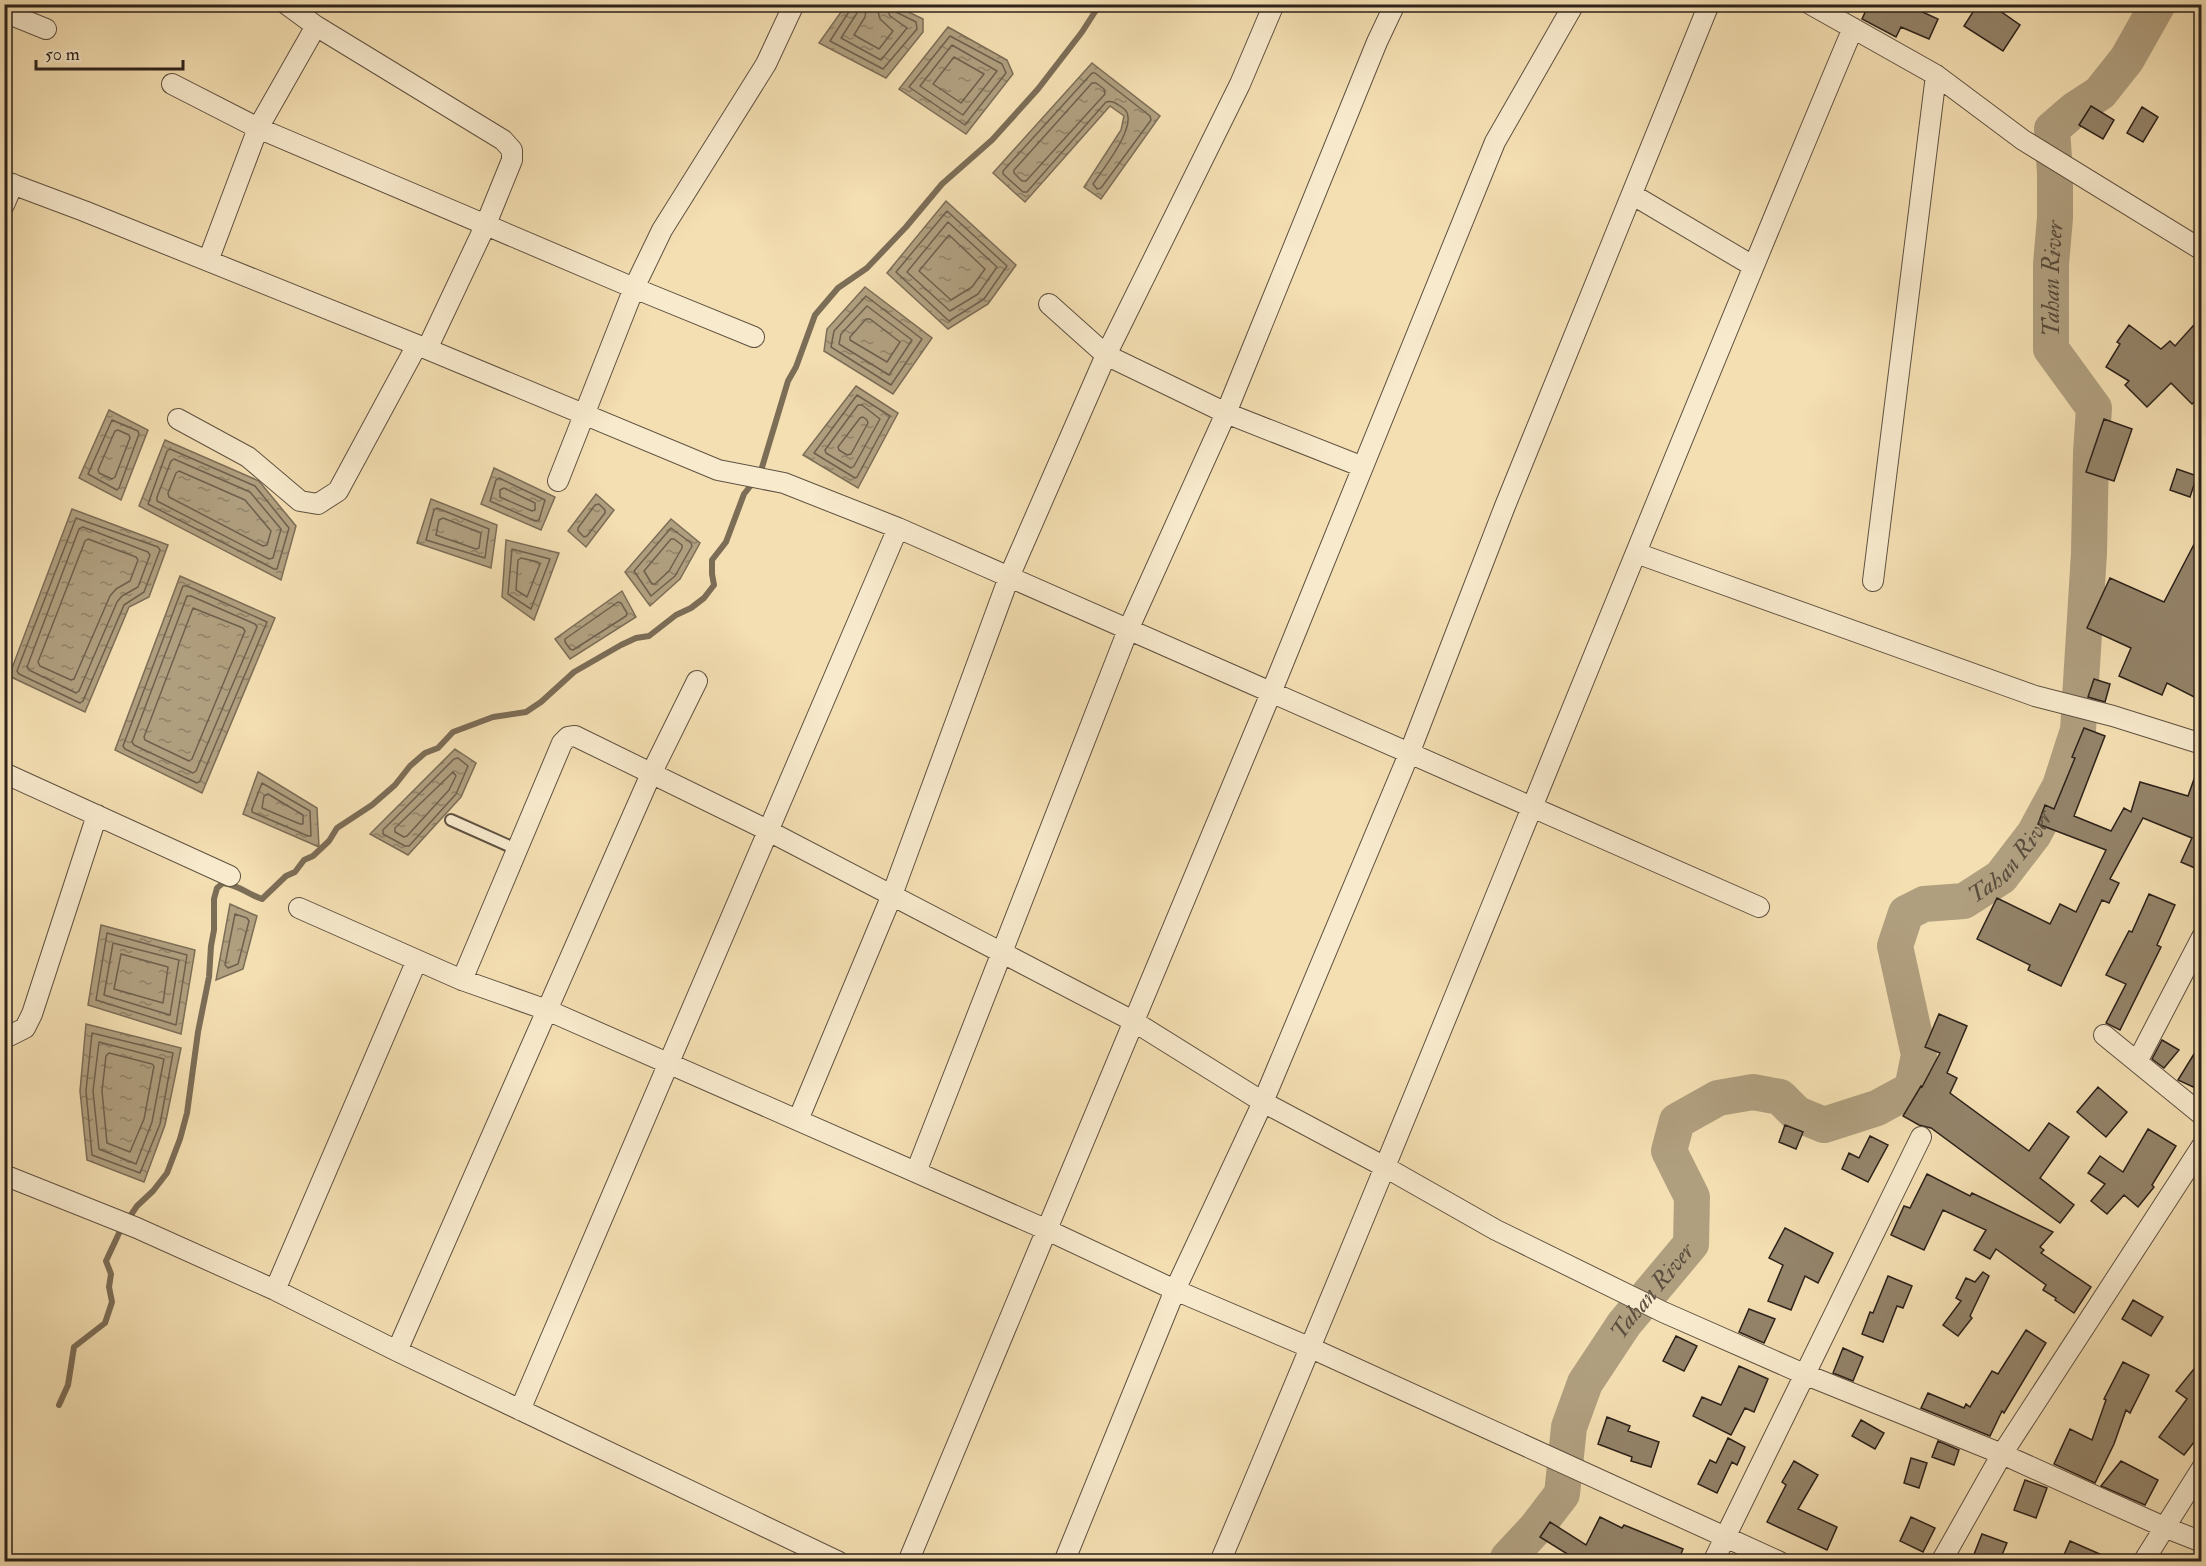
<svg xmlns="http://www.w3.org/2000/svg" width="2206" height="1566" font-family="'IM FELL Double Pica',serif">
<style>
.water{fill:url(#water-ripples);stroke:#7c6d57;stroke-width:1.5}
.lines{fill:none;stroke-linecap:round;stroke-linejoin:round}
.shore{stroke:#6e604d;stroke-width:1.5}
.stream{stroke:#7c6d57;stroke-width:6}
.river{stroke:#b09f7f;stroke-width:36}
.building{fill:#94846a;stroke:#2d221b;stroke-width:1.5}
.service-casing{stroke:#5f5141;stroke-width:14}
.minor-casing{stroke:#5f5141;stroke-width:22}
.service{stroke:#f8eacd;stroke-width:10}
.minor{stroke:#f8eacd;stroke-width:20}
.labels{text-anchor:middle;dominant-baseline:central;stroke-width:4.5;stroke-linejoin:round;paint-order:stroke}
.water-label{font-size:24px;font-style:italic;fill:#5b4e3e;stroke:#f8eacd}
</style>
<defs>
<pattern id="water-ripples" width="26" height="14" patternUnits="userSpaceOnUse" patternTransform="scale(1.5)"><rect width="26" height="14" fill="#b09f7f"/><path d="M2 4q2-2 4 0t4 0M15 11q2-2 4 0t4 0" fill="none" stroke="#908167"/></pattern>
</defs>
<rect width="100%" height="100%" fill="#f4dfb2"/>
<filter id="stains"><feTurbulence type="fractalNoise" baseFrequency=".00333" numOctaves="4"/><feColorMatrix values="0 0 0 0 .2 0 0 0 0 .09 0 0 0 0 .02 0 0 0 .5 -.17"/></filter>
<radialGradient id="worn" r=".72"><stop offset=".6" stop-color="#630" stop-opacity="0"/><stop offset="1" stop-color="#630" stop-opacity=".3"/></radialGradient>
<path class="water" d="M 846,5 L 894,5 L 923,19 L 923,32 L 886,78 L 819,43 Z
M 948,27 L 1007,60 L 1013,74 L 966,134 L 899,89 Z
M 1092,63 L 1160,116 L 1101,199 L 1084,187 L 1121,130 L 1124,116 L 1110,106 L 1025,202 L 993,173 Z
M 946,201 L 1016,265 L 988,304 L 948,329 L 887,273 Z
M 865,287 L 932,338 L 893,394 L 824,351 L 827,329 Z
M 856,386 L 898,413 L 858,488 L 803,455 Z
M 109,410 L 148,430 L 121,500 L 79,478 Z
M 165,440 L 259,481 L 296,526 L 281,580 L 139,506 Z
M 494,468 L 555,497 L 541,530 L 481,504 Z
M 596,494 L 614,510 L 586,547 L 568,531 Z
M 431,499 L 497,525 L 491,568 L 417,543 Z
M 72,509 L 168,545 L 149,597 L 129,607 L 85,712 L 9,676 Z
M 671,519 L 700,543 L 680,579 L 650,606 L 625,572 Z
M 506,540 L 559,553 L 534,620 L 502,597 Z
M 180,576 L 275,618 L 202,793 L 115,750 Z
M 622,591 L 636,617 L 570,659 L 555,639 Z
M 455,749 L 476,763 L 461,797 L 408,855 L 370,834 Z
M 258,772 L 317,808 L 319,847 L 243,814 Z
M 230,904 L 257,916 L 243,969 L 216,980 Z
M 101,925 L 195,950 L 181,1034 L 88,1005 Z
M 86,1024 L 181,1048 L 165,1125 L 144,1182 L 87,1160 L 80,1091 Z"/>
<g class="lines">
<path class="shore" d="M 851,4 L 850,10 L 830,41 L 883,69 L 917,29 L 916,22 L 896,12 L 893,4
M 858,4 L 857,13 L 841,38 L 881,60 L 907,28 L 890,16 L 885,4
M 867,4 L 865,17 L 854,35 L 879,49 L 893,31 L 880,19 L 876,4
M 950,36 L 1002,64 L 1006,73 L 965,125 L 909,87 Z
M 952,45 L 997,71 L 963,115 L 920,86 Z
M 954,57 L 984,74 L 961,103 L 933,84 Z
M 1092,73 L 1095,73 L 1150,116 L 1151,120 L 1101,188 L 1097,189 L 1093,184 C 1103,169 1142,121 1123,108 C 1117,104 1113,100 1106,102 L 1027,192 L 1023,192 L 1003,174 L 1003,171 Z
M 1092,83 L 1096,83 L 1104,89 L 1105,94 L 1026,181 L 1022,181 L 1014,173 L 1014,170 Z
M 947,211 L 1007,266 L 984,299 L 949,321 L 896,272 Z
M 948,222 L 997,267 L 978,294 L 950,311 L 907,272 Z
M 949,235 L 985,269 L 972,287 L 951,300 L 919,271 Z
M 866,296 L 922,339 L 891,385 L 831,347 L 834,331 Z
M 867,306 L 912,340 L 889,375 L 839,344 L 841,334 Z
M 866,319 L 870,319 L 900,342 L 887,362 L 850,340 L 850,337 Z
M 857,395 L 890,416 L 857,477 L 855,478 L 814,453 Z
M 858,405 L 862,405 L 880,419 L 854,466 L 851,468 L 826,453 L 825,450 Z
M 863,417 L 867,420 L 868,423 L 851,454 L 847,455 L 839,450 L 838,447 L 860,418 Z
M 112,420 L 138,431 L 139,434 L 119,488 L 117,490 L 88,474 Z
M 118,430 L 129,435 L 130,438 L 115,477 L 112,479 L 99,473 L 98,470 L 115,431 Z
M 170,449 L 255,486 L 289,528 L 277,569 L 274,569 L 148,504 L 167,451 Z
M 174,459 L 250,492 L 281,529 L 273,558 L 269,559 L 157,501 L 157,497 L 171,461 Z
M 179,471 L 245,500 L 271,531 L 267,545 L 263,546 L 169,497 L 168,493 L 176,473 Z
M 499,478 L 545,500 L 539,520 L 535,521 L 490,501 L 496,480 Z
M 504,488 L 535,503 L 535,510 L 532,511 L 500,497 L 500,490 Z
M 599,504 L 605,510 L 605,513 L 587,536 L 584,537 L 578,531 L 578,528 L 595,505 Z
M 437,508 L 489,529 L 485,558 L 426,540 L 434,510 Z
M 76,518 L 158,547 L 160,550 L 144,592 L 124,605 L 83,701 L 80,703 L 19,674 L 17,671 Z
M 443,518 L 481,533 L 479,548 L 476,549 L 436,535 L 439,520 Z
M 83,527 L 148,552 L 150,555 L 138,587 L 122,596 L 117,602 L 79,691 L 76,693 L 29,670 L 27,667 L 79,529 Z
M 671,528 L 691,543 L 692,546 L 675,576 L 651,596 L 634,571 Z
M 88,539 L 136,557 L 138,560 L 130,581 L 116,589 L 110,596 L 74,679 L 71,680 L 40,666 L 38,662 L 85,541 Z
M 671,539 L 674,539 L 682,545 L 682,548 L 669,571 L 655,584 L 652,584 L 644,571 Z
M 512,549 L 550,559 L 531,609 L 508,594 Z
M 521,558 L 538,562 L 540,564 L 527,597 L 516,590 L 518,560 Z
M 183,586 L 187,586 L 267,622 L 200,781 L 197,783 L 125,749 L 123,746 Z
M 187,596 L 191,596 L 255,624 L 257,627 L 196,771 L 193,773 L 134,745 L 132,742 Z
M 618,602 L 621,603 L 627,613 L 626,616 L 573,650 L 570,649 L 565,642 L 565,639 Z
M 193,608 L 243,628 L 245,631 L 192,759 L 189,761 L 145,740 L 144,737 Z
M 458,758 L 468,766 L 456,794 L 409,846 L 405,846 L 383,834 L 383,830 L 454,759 Z
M 453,772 L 456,776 L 449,790 L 407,836 L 404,837 L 395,832 L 395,828 Z
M 262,783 L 310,811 L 311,836 L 308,836 L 252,812 L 252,809 Z
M 268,794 L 303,815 L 303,824 L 300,824 L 262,808 L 264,796 Z
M 235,914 L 247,918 L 249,921 L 238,964 L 228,968 L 225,965 Z
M 107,933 L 187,955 L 176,1025 L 96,1000 Z
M 113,943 L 179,960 L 170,1015 L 104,995 Z
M 121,954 L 168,967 L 163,1003 L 114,989 Z
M 92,1033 L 173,1053 L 160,1124 L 140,1173 L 92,1155 L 86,1091 Z
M 99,1042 L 164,1059 L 152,1122 L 136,1164 L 99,1149 L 93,1091 Z
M 109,1053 L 152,1064 L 154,1066 L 144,1119 L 130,1152 L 107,1143 L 102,1091 L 106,1056 Z"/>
<path class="stream" d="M 59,1405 L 68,1385 L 74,1347 L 105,1323 L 112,1302 L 109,1287 L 111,1274 L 106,1261 L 120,1231 L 137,1206 L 153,1191 L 167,1173 L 180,1139 L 187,1113 L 198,1032 L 209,977 L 211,946 L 214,930 L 214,899 L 217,888 L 223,883 C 239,885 247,894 262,899 L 286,876 L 295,872 L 304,860 L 313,856 L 329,841 L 337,828 L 372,805 L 395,785 L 410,766 L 425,753 L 438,748 L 453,732 L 493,717 L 526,712 L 541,702 L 574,672 L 621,645 L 636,638 L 649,636 L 676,615 L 691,608 L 704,598 L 714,585 L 712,574 L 712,560 L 726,542 L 744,494 L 760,474 L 788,381 L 796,367 L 815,315 L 838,288 L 867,268 L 906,227 L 942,184 L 992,140 L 1038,89 L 1082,32 L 1100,4"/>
<path class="river" id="s1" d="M 1508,1562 L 1508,1558 L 1536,1528 L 1562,1494 L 1569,1427 L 1585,1383 L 1624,1324 L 1691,1244 L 1692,1197 L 1669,1151 L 1677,1121 L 1718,1098 L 1753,1092 L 1780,1097 L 1797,1114 L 1824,1125 L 1877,1108 L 1912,1089 L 1919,1055 L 1895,946 L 1906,913 L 1924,904 L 1964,901 L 2001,877 L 2034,834 L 2060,786 L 2078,730 L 2089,553 L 2091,453 L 2094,408 L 2051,349 L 2051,264 L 2055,218 L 2055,173 L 2052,129 L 2074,110 L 2100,93 L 2127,59 L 2158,4"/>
</g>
<path class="building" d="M 1869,4 L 1918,4 L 1916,9 L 1938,19 L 1929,39 L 1901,27 L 1896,37 L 1862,19 Z
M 1978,4 L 1990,4 L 2020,25 L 2003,51 L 1964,26 Z
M 2091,106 L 2114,120 L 2103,139 L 2079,125 Z
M 2142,107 L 2158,117 L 2143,142 L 2127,133 Z
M 2202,316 L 2202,394 L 2192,404 L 2171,383 L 2147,407 L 2125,385 L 2129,381 L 2106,367 L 2120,344 L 2117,342 L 2129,325 L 2161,349 L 2170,341 L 2175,346 Z
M 2104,419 L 2132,429 L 2114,481 L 2086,472 Z
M 2177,469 L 2197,476 L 2190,497 L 2170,490 Z
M 2202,529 L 2202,701 L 2167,683 L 2162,695 L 2119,676 L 2131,648 L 2087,628 L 2110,578 L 2164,602 Z
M 2094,679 L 2110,684 L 2105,702 L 2088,697 Z
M 2084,728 L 2105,736 L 2074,816 L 2111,831 L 2124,808 L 2131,812 L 2140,782 L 2188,796 L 2199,765 L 2202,766 L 2202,871 L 2181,862 L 2192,838 L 2143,818 L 2110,879 L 2119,883 L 2109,903 L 2102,900 L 2061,986 L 2028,970 L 2030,965 L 1977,939 L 1997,898 L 2050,924 L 2060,904 L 2076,912 L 2106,850 L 2038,824 L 2045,805 L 2054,809 L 2075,758 L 2072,757 Z
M 2149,894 L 2175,905 L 2157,945 L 2161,947 L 2120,1030 L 2106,1023 L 2126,984 L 2106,975 L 2129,931 L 2132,932 Z
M 1939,1014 L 1967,1026 L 1947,1073 L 1957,1078 L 1950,1093 L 2029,1151 L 2049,1123 L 2069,1137 L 2040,1178 L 2074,1205 L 2060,1223 L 1931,1128 L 1919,1125 L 1903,1116 L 1921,1086 L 1922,1087 L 1940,1053 L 1925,1047 Z
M 2162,1040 L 2179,1050 L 2164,1068 L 2152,1059 Z
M 2202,1041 L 2202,1091 L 2178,1080 Z
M 2098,1087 L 2127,1112 L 2106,1137 L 2077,1112 Z
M 1785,1125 L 1803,1132 L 1796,1149 L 1779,1142 Z
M 2148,1129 L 2176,1146 L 2152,1185 L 2154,1187 L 2138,1207 L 2124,1195 L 2107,1214 L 2091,1201 L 2105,1184 L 2088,1173 L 2100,1156 L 2123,1172 Z
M 1870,1136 L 1888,1145 L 1868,1182 L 1842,1169 L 1849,1153 L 1859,1158 Z
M 1927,1174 L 1970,1196 L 1972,1193 L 2053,1232 L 2040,1247 L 2044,1250 L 2041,1253 L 2091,1287 L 2074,1313 L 2055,1300 L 2056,1298 L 2043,1290 L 2046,1285 L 1996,1249 L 1990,1259 L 1974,1250 L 1986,1230 L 1943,1210 L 1924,1250 L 1891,1235 L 1904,1206 L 1910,1208 Z
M 1785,1228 L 1833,1253 L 1818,1283 L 1805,1276 L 1791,1310 L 1768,1301 L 1783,1265 L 1769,1258 Z
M 1983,1272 L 1989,1276 L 1970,1316 L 1972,1318 L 1958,1336 L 1943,1325 L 1961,1301 L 1956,1298 L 1966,1278 L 1975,1282 Z
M 1888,1276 L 1912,1286 L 1903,1308 L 1897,1306 L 1883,1342 L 1862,1334 L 1870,1312 L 1873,1313 Z
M 2133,1300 L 2163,1317 L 2151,1336 L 2122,1319 Z
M 1749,1309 L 1775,1319 L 1764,1343 L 1739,1332 Z
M 2026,1330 L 2046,1343 L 2004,1413 L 2002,1411 L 1990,1436 L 1921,1408 L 1928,1393 L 1964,1408 L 1966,1404 L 1970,1407 L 1992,1371 L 1998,1374 Z
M 1676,1336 L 1697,1346 L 1684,1371 L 1663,1361 Z
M 1843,1348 L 1863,1357 L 1853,1381 L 1833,1373 Z
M 2202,1359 L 2202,1432 L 2184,1455 L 2159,1437 L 2187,1399 L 2176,1391 Z
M 2123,1362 L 2149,1375 L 2130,1413 L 2126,1410 L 2114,1444 L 2095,1483 L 2054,1464 L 2070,1429 L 2092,1440 L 2106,1400 L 2104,1399 Z
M 1739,1366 L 1768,1379 L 1754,1412 L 1745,1408 L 1731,1435 L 1693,1416 L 1702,1397 L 1721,1405 Z
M 1607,1417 L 1630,1426 L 1628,1431 L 1659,1442 L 1651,1467 L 1631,1461 L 1632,1457 L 1598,1444 Z
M 1861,1420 L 1884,1433 L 1875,1449 L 1852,1436 Z
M 1728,1438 L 1745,1447 L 1737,1465 L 1732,1462 L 1717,1493 L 1698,1484 L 1710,1460 L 1716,1463 Z
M 1938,1441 L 1959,1450 L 1954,1465 L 1932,1457 Z
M 1911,1458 L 1927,1463 L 1919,1488 L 1904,1483 Z
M 1794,1461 L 1818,1475 L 1798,1509 L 1837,1527 L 1827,1550 L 1767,1522 L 1786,1485 L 1782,1482 Z
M 2121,1461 L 2158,1480 L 2145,1505 L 2101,1486 Z
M 2025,1480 L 2047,1488 L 2036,1518 L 2014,1510 Z
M 1600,1517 L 1622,1528 L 1624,1525 L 1683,1549 L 1678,1562 L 1564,1562 L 1569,1555 L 1540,1537 L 1550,1522 L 1586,1545 Z
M 1911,1517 L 1935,1528 L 1923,1552 L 1900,1541 Z
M 1982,1534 L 2007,1543 L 1999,1562 L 1971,1562 Z
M 2070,1541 L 2118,1562 L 2061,1562 Z"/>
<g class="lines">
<g class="service-casing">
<path id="service" d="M 451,820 L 516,849"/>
</g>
<g class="minor-casing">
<path id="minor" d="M 286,4 L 316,26 L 503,140 L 512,150 L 512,160 L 486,224 L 427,349
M 1810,4 L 1936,75 L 2023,140 L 2202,250
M 4,12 L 46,29
M 172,84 L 258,128 L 634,288 L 754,337
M 4,181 L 84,211 L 427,349 L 718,470 L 784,483 L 898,528 L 1759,907
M 1633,195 L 1753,266
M 4,205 L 13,184
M 208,261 L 258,128 L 316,26
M 1049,304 L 1106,355 L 1226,413 L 1363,467
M 178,419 L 248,457 L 300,501 L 318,504 L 338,491 L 417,345
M 558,481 L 634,288 L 662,230 L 766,64 L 794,4
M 1636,553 L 2035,696 L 2113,716 L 2202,744
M 1873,581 L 1936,75
M 4,773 L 230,876
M 299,908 L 462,980 L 547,1010 L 1045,1229 L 1175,1290 L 1311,1348 L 1780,1562
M 462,980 L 562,743 L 568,737 L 575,736 L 759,826 L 1133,1021 L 1263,1102 L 1385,1167 L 1496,1230 L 1663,1312 L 1804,1374 L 2002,1454 L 2164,1527 L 2202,1542
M 4,1034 L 9,1036 L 25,1028 L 32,1014 L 97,815
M 2104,1035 L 2202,1115
M 2137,1062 L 2202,937
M 798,1120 L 892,895 L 1009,577 L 1106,355 L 1240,84 L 1274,4
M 916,1172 L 1128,630 L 1226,413 L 1377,42 L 1395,4
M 4,1175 L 137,1228 L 275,1290 L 397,1351 L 839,1562
M 275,1290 L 417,960
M 397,1351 L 651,774 L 697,681
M 520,1410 L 898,528
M 908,1562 L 1271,693 L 1495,142 L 1574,4
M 1064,1562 L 1175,1290 L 1263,1102 L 1409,754 L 1505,506 L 1709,4
M 1220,1562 C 1436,1053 1638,538 1853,28
M 1713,1562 L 1921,1137
M 1941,1562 L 2002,1454 L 2202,1146
M 2143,1562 L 2202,1468"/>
</g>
<use href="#service" class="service"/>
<use href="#minor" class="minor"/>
</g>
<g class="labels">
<g class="water-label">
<text stroke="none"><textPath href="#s1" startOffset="1684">Tahan River</textPath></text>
<text stroke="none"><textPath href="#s1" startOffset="1072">Tahan River</textPath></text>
<text stroke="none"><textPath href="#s1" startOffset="316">Tahan River</textPath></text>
</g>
</g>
<rect width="2206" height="1566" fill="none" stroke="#f4dfb2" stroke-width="24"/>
<rect x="6" y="6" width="2194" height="1554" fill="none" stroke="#2d221b" stroke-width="3"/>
<rect x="12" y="12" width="2182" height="1542" fill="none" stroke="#2d221b" stroke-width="1.5"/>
<path d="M36 60v9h147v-9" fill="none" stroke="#2d221b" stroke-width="3"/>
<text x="45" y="60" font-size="18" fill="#2d221b" stroke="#f8eacd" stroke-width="4.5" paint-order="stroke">50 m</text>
<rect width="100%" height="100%" filter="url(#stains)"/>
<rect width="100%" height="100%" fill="url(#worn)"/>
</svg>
